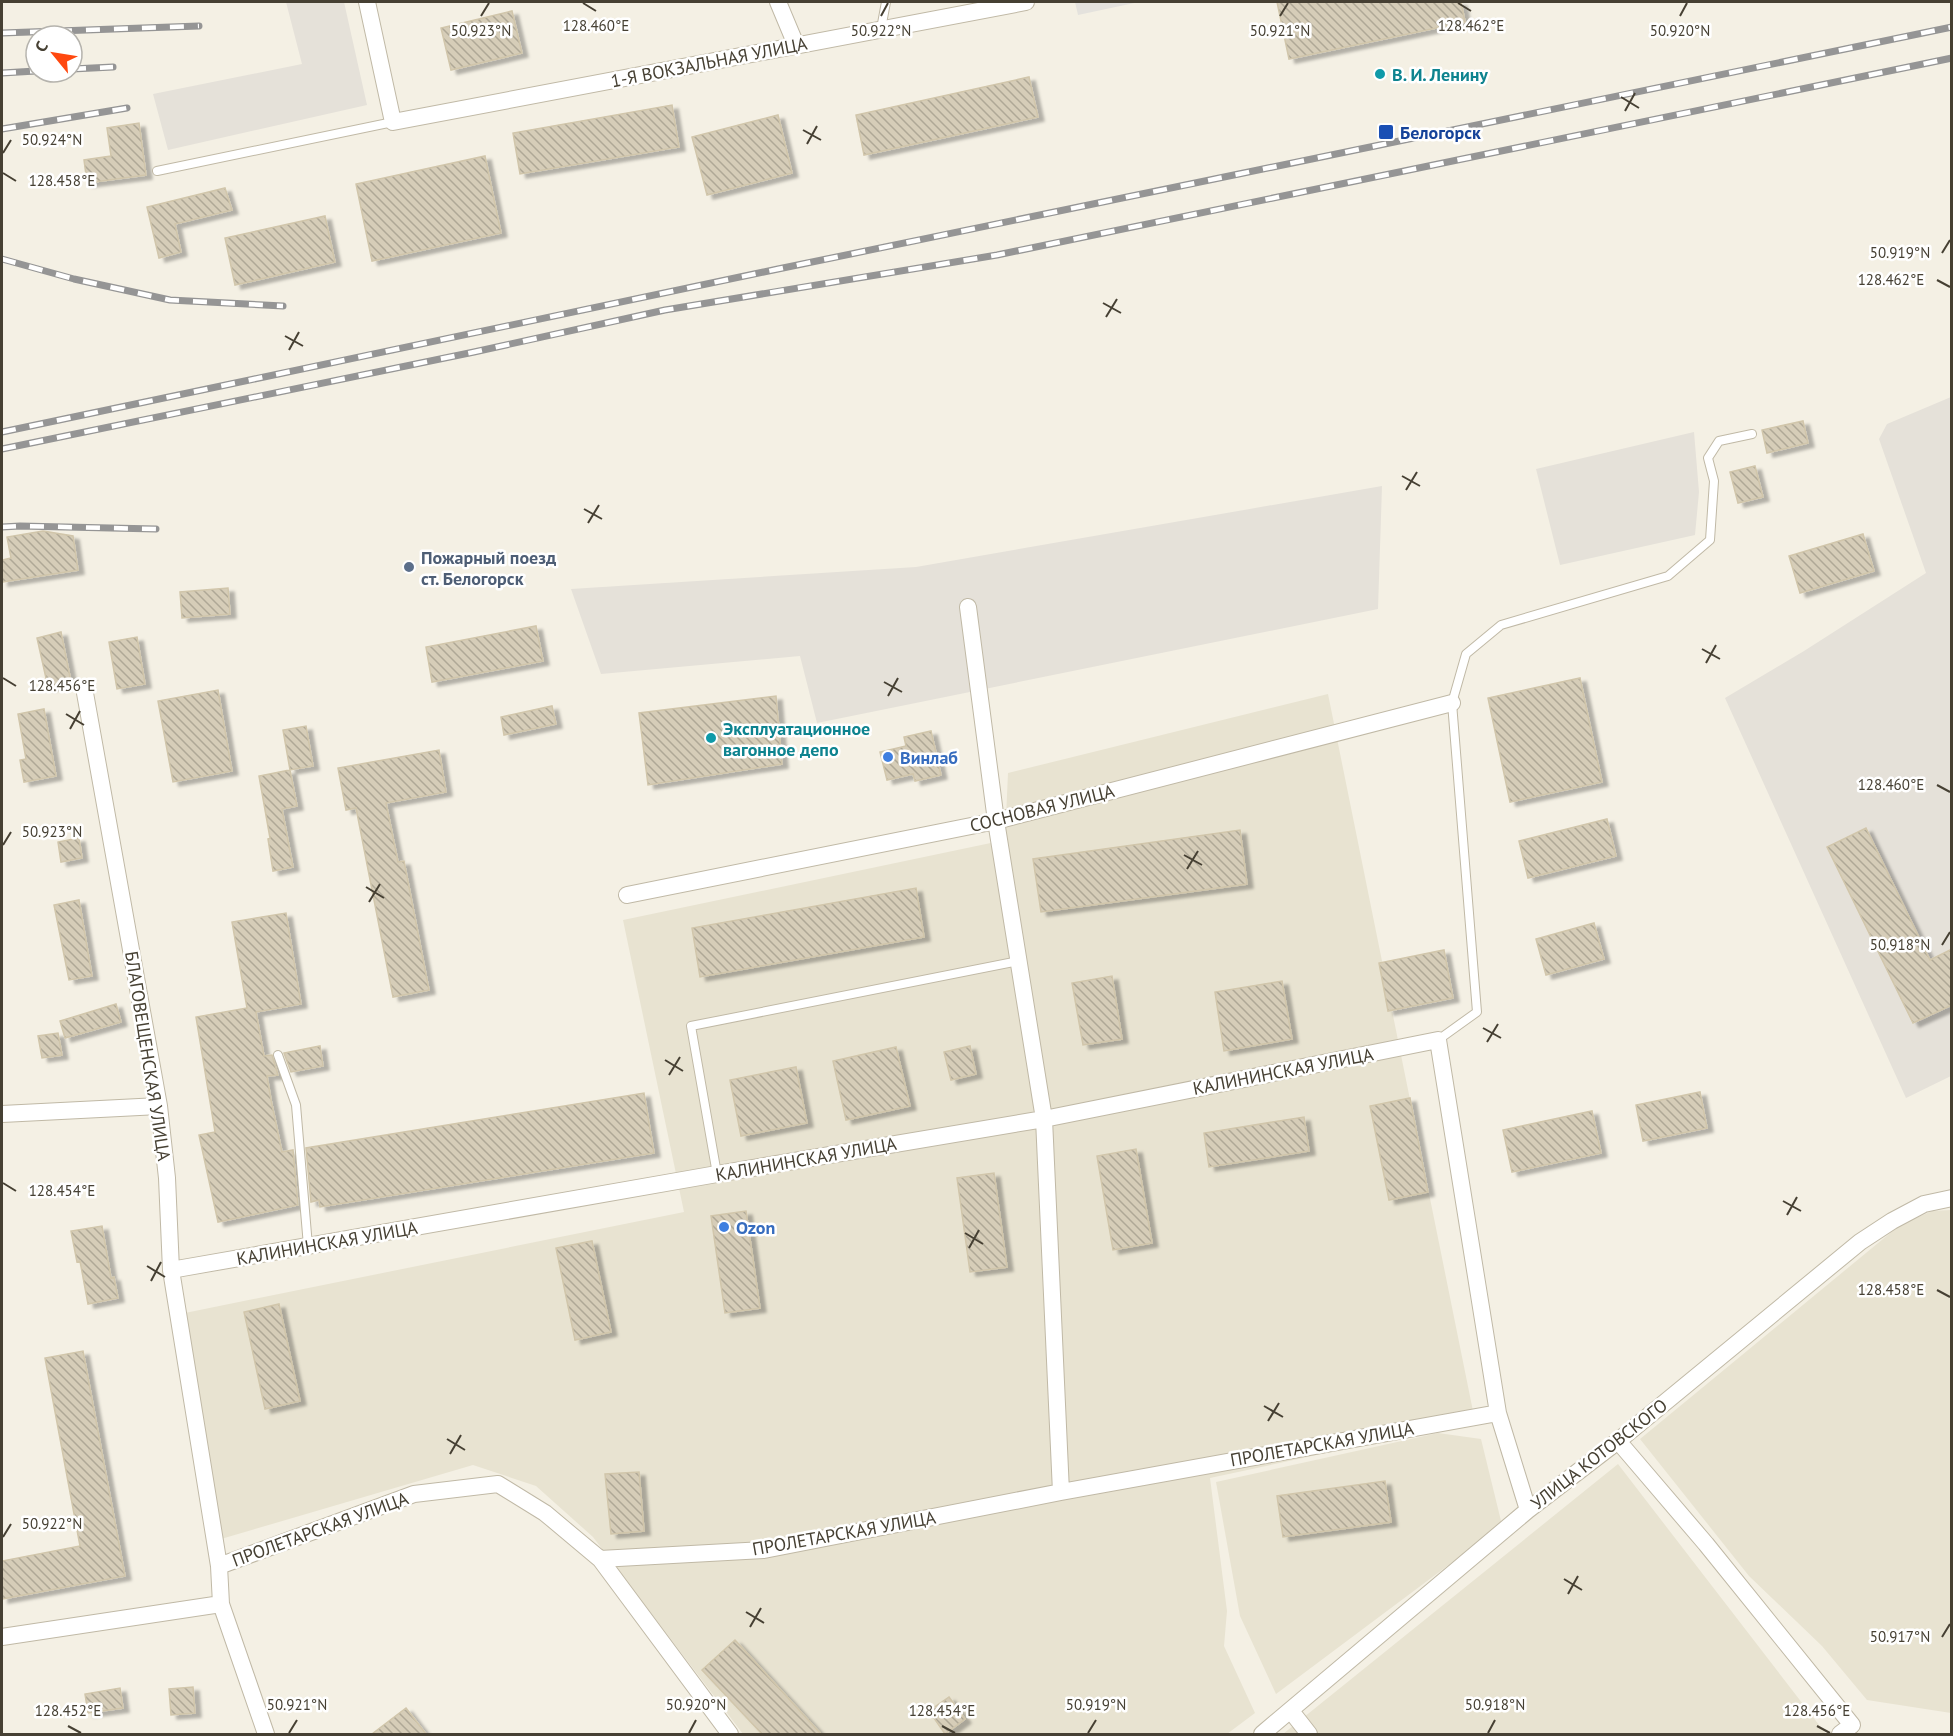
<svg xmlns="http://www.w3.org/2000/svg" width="1953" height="1736" font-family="'PT Sans',sans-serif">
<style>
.residential{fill:#e8e3d1}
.industrial{fill:#e5e1d9}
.parking{fill:#e4e2dd}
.building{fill:url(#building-back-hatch);stroke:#d1c6ab;stroke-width:1.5;filter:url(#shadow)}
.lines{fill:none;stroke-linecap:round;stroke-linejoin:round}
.lane-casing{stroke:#c0b9a6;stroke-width:10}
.street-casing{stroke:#c0b9a6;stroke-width:18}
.lane{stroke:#fff;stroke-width:8}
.street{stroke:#fff;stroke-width:16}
.rail-casing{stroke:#959595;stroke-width:7}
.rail{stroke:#fff;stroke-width:4.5;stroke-dasharray:14;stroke-linecap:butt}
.ticks{fill:none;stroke:#464033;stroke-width:2}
.culture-dot{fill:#0f9aa8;stroke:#fff;stroke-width:2}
.transit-dot{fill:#1a4fb4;stroke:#fff;stroke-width:2}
.service-dot{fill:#5c6f8a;stroke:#fff;stroke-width:2}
.shop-dot{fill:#3f7fe0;stroke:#fff;stroke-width:2}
.labels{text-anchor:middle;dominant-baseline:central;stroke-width:5;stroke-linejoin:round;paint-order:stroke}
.street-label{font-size:18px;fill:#464033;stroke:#fff}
.culture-label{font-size:18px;font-weight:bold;fill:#0d838f;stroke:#fff;text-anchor:start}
.transit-label{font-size:18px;font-weight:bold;fill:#164399;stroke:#fff;text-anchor:start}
.service-label{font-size:18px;font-weight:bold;fill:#4e5e75;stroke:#fff;text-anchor:start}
.shop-label{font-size:18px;font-weight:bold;fill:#366cbe;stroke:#fff;text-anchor:start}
.ticks-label{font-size:15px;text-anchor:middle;fill:#464033;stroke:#fff;stroke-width:5;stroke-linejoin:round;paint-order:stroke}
</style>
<defs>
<pattern id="building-back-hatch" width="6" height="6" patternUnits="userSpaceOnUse" patternTransform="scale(1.5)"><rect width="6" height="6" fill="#d6cdb8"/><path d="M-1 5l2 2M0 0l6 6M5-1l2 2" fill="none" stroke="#afa896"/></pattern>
<filter id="shadow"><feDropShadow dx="6" dy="4" stdDeviation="1.5" flood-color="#0004"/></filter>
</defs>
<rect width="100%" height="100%" fill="#f4f0e4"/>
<path class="residential" d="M 1328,694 L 1475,1421 L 1210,1478 L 1227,1611 L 1224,1646 L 1255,1713 L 1227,1734 L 743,1734 L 593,1537 L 536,1486 L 473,1465 L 221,1539 L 180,1314 L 684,1212 L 623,920 L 1005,840 L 1008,773 Z
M 1951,1210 L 1951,1713 L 1867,1700 L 1822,1646 L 1749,1576 L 1640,1439 L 1900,1225 L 1932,1211 Z
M 1438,1433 L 1481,1439 L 1502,1525 L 1276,1694 L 1240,1616 L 1216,1482 Z
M 1618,1464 L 1826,1734 L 1283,1734 Z"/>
<path class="industrial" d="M 286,2 L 344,2 L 367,105 L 168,150 L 153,94 L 302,64 Z
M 1951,397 L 1951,1076 L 1906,1098 L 1725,698 L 1804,651 L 1926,573 L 1879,439 L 1887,424 Z
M 1694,432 L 1699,492 L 1695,535 L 1560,565 L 1536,469 Z
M 1382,486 L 1378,609 L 817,723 L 800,656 L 601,674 L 571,589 L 916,567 Z"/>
<path class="parking" d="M 1075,2 L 1139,2 L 1078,15 Z"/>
<path class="building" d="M 1277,2 L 1461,2 L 1465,22 L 1289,59 Z
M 512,11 L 522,53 L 451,70 L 441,28 Z
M 1029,77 L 1038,117 L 864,155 L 856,115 Z
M 672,105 L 679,147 L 520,174 L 513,133 Z
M 778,115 L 792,173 L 707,195 L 692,137 Z
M 139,123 L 146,175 L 87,183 L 84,160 L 111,156 L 107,128 Z
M 485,156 L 501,233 L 372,261 L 356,184 Z
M 225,188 L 232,210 L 175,224 L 181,252 L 159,258 L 147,207 Z
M 325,216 L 335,262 L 235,285 L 225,238 Z
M 1803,421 L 1808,443 L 1767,453 L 1762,430 Z
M 1755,466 L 1763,497 L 1738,503 L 1730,472 Z
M 43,531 L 73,536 L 78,570 L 2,582 L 2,560 L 11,558 L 7,537 Z
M 1863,534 L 1874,571 L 1800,593 L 1789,556 Z
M 228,588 L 230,614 L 182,618 L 180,592 Z
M 536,626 L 543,661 L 432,682 L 426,647 Z
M 61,632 L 71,682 L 48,687 L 37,638 Z
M 137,637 L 145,684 L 117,689 L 109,642 Z
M 1580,678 L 1602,782 L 1510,802 L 1488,698 Z
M 218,690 L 232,771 L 173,782 L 158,701 Z
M 776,696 L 782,764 L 648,785 L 639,713 Z
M 552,706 L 556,724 L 504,735 L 501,717 Z
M 44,709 L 56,776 L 24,782 L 20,760 L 26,759 L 18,714 Z
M 306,726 L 313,766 L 290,770 L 283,730 Z
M 931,731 L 941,775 L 915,781 L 913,774 L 887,780 L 880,752 L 906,746 L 904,737 Z
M 439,750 L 446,792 L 386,803 L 398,862 L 404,861 L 429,990 L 393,997 L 356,808 L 346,810 L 338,768 Z
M 290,770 L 297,806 L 282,809 L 293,867 L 273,871 L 268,839 L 270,838 L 259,776 Z
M 1607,819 L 1616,856 L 1528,878 L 1519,841 Z
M 1866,828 L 1930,960 L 1952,949 L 1952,1005 L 1913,1023 L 1827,847 Z
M 1240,830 L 1247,884 L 1041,912 L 1033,859 Z
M 79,838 L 82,858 L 61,862 L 58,842 Z
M 916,888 L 924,937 L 700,977 L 692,928 Z
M 79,900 L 92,976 L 69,980 L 54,905 Z
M 286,913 L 301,1004 L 256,1012 L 264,1056 L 272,1055 L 278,1075 L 267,1076 L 271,1100 L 282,1152 L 293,1150 L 298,1205 L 218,1222 L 199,1135 L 215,1132 L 196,1017 L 247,1008 L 232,922 Z
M 1594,923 L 1604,959 L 1546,975 L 1536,939 Z
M 1444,950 L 1453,998 L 1388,1011 L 1379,963 Z
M 1112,976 L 1122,1039 L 1083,1045 L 1072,983 Z
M 1282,981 L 1292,1039 L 1224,1051 L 1215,992 Z
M 116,1004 L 121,1022 L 65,1038 L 60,1021 Z
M 58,1033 L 62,1055 L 42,1058 L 38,1036 Z
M 320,1046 L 323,1066 L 291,1072 L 284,1053 Z
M 970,1046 L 976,1074 L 951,1080 L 944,1052 Z
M 896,1047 L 910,1106 L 846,1120 L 833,1061 Z
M 796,1067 L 807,1123 L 741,1136 L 730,1080 Z
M 1700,1092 L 1707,1128 L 1643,1141 L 1636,1105 Z
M 644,1093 L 654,1153 L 320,1207 L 319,1200 L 311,1202 L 306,1148 Z
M 1410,1098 L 1428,1192 L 1389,1200 L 1370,1106 Z
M 1592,1111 L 1601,1153 L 1512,1172 L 1503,1130 Z
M 1304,1117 L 1309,1151 L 1209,1167 L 1204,1133 Z
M 1136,1149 L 1152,1243 L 1113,1250 L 1097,1156 Z
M 994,1173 L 1007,1267 L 970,1272 L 957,1178 Z
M 746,1211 L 760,1308 L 725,1313 L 711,1216 Z
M 102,1226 L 111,1278 L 114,1277 L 118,1298 L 88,1304 L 80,1261 L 77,1262 L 71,1231 Z
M 592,1241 L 611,1332 L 575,1340 L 556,1248 Z
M 279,1304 L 300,1401 L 265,1409 L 244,1312 Z
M 83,1351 L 125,1576 L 2,1599 L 2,1561 L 80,1546 L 45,1358 Z
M 639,1472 L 644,1531 L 611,1534 L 605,1474 Z
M 1385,1481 L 1391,1522 L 1283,1537 L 1277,1496 Z
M 735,1640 L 821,1734 L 762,1734 L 702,1670 Z
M 193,1687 L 195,1713 L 171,1715 L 169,1689 Z
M 120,1688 L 123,1708 L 88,1713 L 85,1694 Z
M 949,1697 L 965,1719 L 945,1734 L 929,1711 Z
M 406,1708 L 426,1734 L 372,1734 Z"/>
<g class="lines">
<g class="lane-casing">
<path id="lane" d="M 881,29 L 886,2
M 157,171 L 393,122
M 1438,1040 L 1477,1012 L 1452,703 L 1466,654 L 1501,625 L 1668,576 L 1710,540 L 1714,481 L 1708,458 L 1719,441 L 1752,434
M 278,1055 L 296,1105 L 308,1246
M 717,1174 L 691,1026 L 1019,961"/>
</g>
<g class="street-casing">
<path id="street" d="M 367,2 L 393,122 L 1026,2
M 778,2 L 796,45
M 968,607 L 996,821 L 1044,1119 L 1061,1492
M 85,693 L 159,1106 L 167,1178 L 171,1270 L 219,1566 L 221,1604 L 266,1734
M 627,895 L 996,821 L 1452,703
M 2,1114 L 159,1106
M 171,1270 L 717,1174 L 1044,1119 L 1438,1040 L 1498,1413 L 1528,1510
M 1618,1441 L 1706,1544 L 1852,1725 L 1840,1734
M 600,1559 L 730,1734
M 219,1566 L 414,1494 L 498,1484 L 545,1513 L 600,1559 L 764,1550 L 1061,1492 L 1498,1413
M 2,1637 L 221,1604
M 1291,1711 L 1309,1734
M 1262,1734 L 1528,1510 L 1618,1441 L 1860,1242 L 1892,1221 L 1924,1204 L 1952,1198"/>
</g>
<use href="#lane" class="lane"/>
<use href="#street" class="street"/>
<g class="rail-casing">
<path id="rail" d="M 2,33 L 199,26
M 72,69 L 113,67
M 2,73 L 36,71
M 2,129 L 127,108
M 2,259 L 74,279 L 170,300 L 283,306
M 2,432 L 778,269 L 1952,27
M 2,449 L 474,352 L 665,310 L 997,255 L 1952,58
M 2,527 L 20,526 L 156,529"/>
</g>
<use href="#rail" class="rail"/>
</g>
<path class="ticks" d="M 583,3 L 596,11M 1458,3 L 1471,11M 481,16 L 489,3M 881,16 L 888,3M 1280,16 L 1288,3M 1680,16 L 1687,3M 1621,97 L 1639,108M 1625,111 L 1635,93M 803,130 L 821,140M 807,144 L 817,126M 3,153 L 11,140M 3,173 L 16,181M 1942,253 L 1950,240M 1937,280 L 1950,287M 1103,303 L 1121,313M 1106,317 L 1117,299M 285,336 L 303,346M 289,350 L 299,332M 1402,476 L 1420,486M 1406,490 L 1417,472M 584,509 L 602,519M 588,523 L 599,505M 1702,649 L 1720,659M 1706,663 L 1716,645M 3,678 L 16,686M 884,682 L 902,692M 888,696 L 898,678M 66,714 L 84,725M 70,729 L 80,711M 1937,785 L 1950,792M 3,845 L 11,832M 1184,855 L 1202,865M 1187,869 L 1198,851M 366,887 L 384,898M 369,902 L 380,884M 1942,945 L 1950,932M 1483,1028 L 1501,1038M 1487,1042 L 1498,1024M 665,1060 L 683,1071M 669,1075 L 680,1057M 3,1183 L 16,1191M 1783,1201 L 1801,1211M 1787,1215 L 1797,1197M 965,1233 L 983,1244M 969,1248 L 979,1230M 147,1266 L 165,1277M 151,1281 L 161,1262M 1937,1290 L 1950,1297M 1264,1406 L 1283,1417M 1268,1421 L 1279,1403M 447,1439 L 465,1450M 450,1454 L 461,1435M 3,1537 L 11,1524M 1564,1579 L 1582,1590M 1568,1594 L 1578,1576M 746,1612 L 764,1623M 750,1627 L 761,1608M 1942,1637 L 1950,1624M 68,1726 L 81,1733M 942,1726 L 955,1733M 1817,1726 L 1830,1733M 289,1733 L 297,1720M 689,1733 L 696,1720M 1088,1733 L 1096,1720M 1488,1733 L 1495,1720"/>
<g class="culture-dot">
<circle cx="1380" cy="74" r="6"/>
<circle cx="711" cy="738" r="6"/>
</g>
<rect class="transit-dot" x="1378" y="124" width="16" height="16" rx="3"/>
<circle class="service-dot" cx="409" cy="567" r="6"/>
<g class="shop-dot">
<circle cx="888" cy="757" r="6"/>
<circle cx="724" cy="1227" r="6"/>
</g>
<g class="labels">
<g class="street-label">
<text transform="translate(709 62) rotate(-11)">1-Я ВОКЗАЛЬНАЯ УЛИЦА</text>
<text transform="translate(1042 808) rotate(-14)">СОСНОВАЯ УЛИЦА</text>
<text transform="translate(148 1056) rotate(81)">БЛАГОВЕЩЕНСКАЯ УЛИЦА</text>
<text transform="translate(1283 1071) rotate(-11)">КАЛИНИНСКАЯ УЛИЦА</text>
<text transform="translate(806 1159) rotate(-10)">КАЛИНИНСКАЯ УЛИЦА</text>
<text transform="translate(327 1243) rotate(-10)">КАЛИНИНСКАЯ УЛИЦА</text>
<text transform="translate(1322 1444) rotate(-10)">ПРОЛЕТАРСКАЯ УЛИЦА</text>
<text transform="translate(1599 1454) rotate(-38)">УЛИЦА КОТОВСКОГО</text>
<text transform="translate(320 1529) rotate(-20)">ПРОЛЕТАРСКАЯ УЛИЦА</text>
<text transform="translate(844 1533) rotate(-10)">ПРОЛЕТАРСКАЯ УЛИЦА</text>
</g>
<g class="culture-label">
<text x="1392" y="74">В. И. Ленину</text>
<text x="723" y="728">Эксплуатационное<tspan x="723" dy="21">вагонное депо</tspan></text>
</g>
<g class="transit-label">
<text x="1400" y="132">Белогорск</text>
</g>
<g class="service-label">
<text x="421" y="557">Пожарный поезд<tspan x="421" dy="21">ст. Белогорск</tspan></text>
</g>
<g class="shop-label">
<text x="900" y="757">Винлаб</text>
<text x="736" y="1227">Ozon</text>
</g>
</g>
<g class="ticks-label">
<text x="596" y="31">128.460°E</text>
<text x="1471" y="31">128.462°E</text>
<text x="881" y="36">50.922°N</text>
<text x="1280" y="36">50.921°N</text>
<text x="1680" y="36">50.920°N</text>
<text x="481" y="36">50.923°N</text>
<text x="52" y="145">50.924°N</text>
<text x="62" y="186">128.458°E</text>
<text x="1900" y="258">50.919°N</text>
<text x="1891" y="285">128.462°E</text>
<text x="62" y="691">128.456°E</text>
<text x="1891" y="790">128.460°E</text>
<text x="52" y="837">50.923°N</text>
<text x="1900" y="950">50.918°N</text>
<text x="62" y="1196">128.454°E</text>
<text x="1891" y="1295">128.458°E</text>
<text x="52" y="1529">50.922°N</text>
<text x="1900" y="1642">50.917°N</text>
<text x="297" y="1710">50.921°N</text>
<text x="696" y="1710">50.920°N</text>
<text x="1096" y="1710">50.919°N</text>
<text x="1495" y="1710">50.918°N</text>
<text x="68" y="1716">128.452°E</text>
<text x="942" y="1716">128.454°E</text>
<text x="1817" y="1716">128.456°E</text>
</g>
<rect width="1953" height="1736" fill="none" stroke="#464033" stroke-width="6"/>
<g transform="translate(54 54) rotate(300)"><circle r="28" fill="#ffffff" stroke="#b5b3ad" stroke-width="1.5"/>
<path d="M0-4.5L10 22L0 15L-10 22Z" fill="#ff480f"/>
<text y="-9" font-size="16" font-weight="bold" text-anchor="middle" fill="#464033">С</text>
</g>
</svg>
